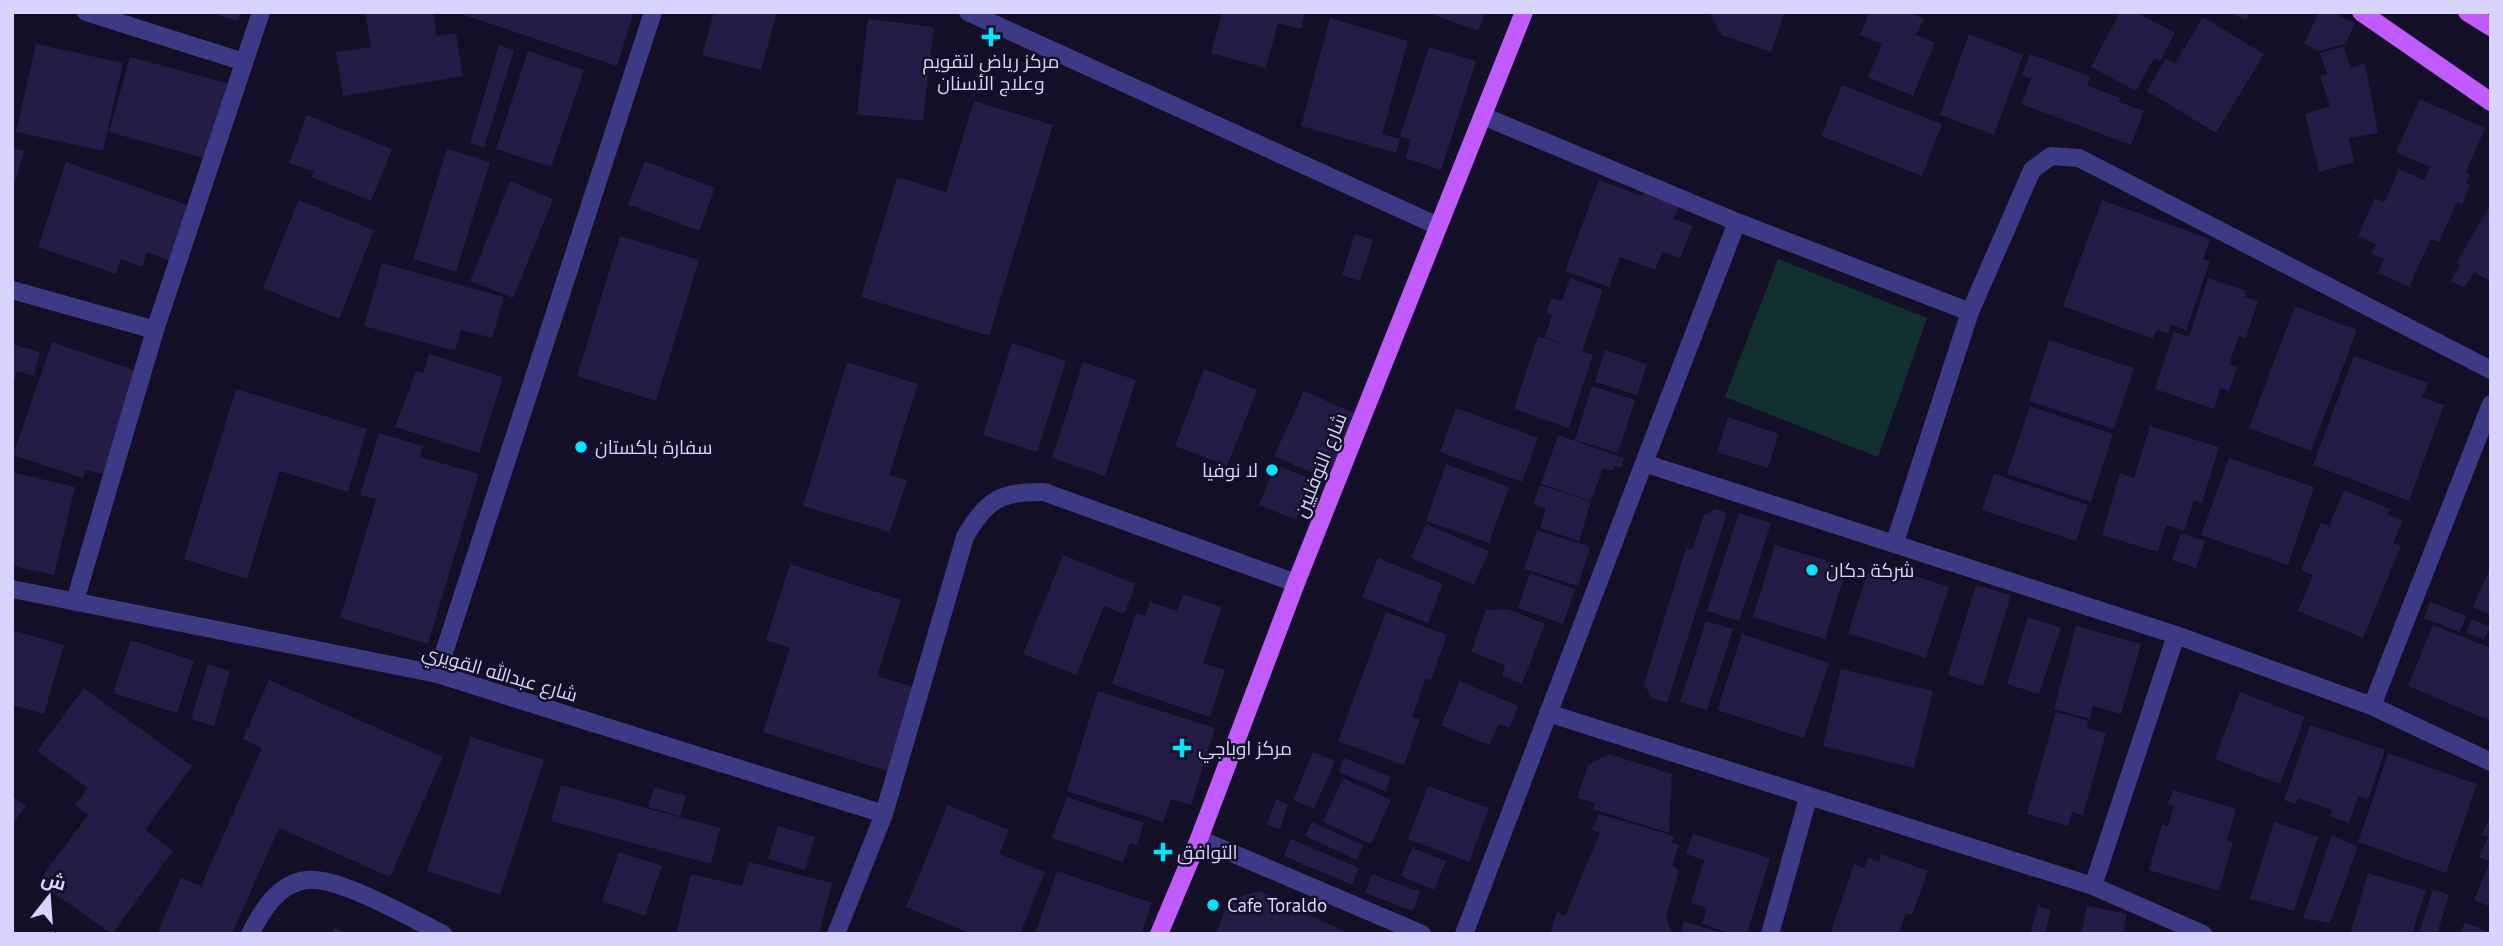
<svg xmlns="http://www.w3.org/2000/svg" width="2503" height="946" font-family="'PT Sans',Cairo,sans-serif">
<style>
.green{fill:#12302f}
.building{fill:#241b47}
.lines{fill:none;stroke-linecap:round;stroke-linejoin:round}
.minor{stroke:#3d3a85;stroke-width:18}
.major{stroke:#c25bff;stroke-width:18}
.poi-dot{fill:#00e5ff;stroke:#130f26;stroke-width:2.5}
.labels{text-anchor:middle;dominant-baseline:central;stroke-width:5;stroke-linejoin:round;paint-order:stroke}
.poi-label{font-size:19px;fill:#d9d4ff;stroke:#130f26;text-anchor:start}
.street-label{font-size:19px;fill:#d9d4ff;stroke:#130f26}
</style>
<rect width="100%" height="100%" fill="#130f26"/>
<path class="green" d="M 1778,259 L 1927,318 L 1878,457 L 1725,397 Z"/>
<path class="building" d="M 208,12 L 241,12 L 238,21 Z
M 365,12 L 433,12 L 437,36 L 456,33 L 463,76 L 343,96 L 336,52 L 371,47 Z
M 455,12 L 634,12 L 617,66 Z
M 714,12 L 777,12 L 761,70 L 702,55 Z
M 1222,12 L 1305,12 L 1301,29 L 1278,23 L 1266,68 L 1211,53 Z
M 1426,12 L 1485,12 L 1478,31 Z
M 1709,12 L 1785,12 L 1771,52 L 1722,35 Z
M 1869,12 L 1907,12 L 1924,19 L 1916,35 L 1935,43 L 1913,96 L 1868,77 L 1882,44 L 1860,35 Z
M 2120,12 L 2136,12 L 2175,33 L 2160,61 L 2154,58 L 2136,91 L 2091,67 Z
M 2228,12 L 2249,12 L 2247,20 Z
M 2319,12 L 2331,12 L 2355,23 L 2346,44 L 2318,51 L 2304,44 Z
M 2203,17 L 2264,54 L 2216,133 L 2147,91 L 2166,58 L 2175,64 Z
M 1330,18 L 1408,41 L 1382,134 L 1400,139 L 1396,153 L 1301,126 Z
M 868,19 L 934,27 L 923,121 L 857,114 Z
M 1969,34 L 2023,55 L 1994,135 L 1940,115 Z
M 36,44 L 123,63 L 103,151 L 16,132 Z
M 499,45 L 514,50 L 484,148 L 470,143 Z
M 2344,46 L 2350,68 L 2365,63 L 2378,133 L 2349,138 L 2354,162 L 2319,172 L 2305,114 L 2330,106 L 2320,76 L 2327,74 L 2320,53 Z
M 1429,47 L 1476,61 L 1441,170 L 1405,158 L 1411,140 L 1400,136 Z
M 528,51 L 584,70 L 551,167 L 496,149 Z
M 2030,54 L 2090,76 L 2087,85 L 2120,98 L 2119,102 L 2144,111 L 2131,145 L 2021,104 L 2031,79 L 2022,75 Z
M 130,57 L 227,83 L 207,159 L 109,132 Z
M 1842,85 L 1942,124 L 1922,176 L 1821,136 Z
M 2420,99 L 2485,128 L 2466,172 L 2470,174 L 2466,183 L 2470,185 L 2462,205 L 2457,202 L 2439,242 L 2431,239 L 2409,287 L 2378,273 L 2384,259 L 2371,254 L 2376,244 L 2358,236 L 2375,198 L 2384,203 L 2399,169 L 2424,180 L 2430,167 L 2396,152 Z
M 974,101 L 1053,125 L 989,336 L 861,297 L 897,177 L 946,192 Z
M 307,115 L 392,149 L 371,201 L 311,177 L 314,172 L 289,163 Z
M 12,148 L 24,151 L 13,190 L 12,190 Z
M 447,149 L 490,162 L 456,272 L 413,259 Z
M 645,161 L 715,188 L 699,231 L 628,204 Z
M 66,162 L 193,207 L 174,262 L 147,252 L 142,267 L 121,259 L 116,274 L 38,247 Z
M 1599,180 L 1642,196 L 1637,210 L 1644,193 L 1679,206 L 1674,219 L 1693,226 L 1680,258 L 1662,252 L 1655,270 L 1620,257 L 1609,287 L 1565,271 Z
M 510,181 L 553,199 L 513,298 L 470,281 Z
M 299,200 L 374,230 L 339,319 L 263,288 Z
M 2102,200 L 2210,239 L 2203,259 L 2210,262 L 2186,330 L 2171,325 L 2168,334 L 2157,330 L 2153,339 L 2063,306 Z
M 2491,204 L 2491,282 L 2474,272 L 2464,288 L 2451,281 L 2460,265 L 2456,263 Z
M 1355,234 L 1373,240 L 1360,281 L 1342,275 Z
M 620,236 L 699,260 L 656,401 L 577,376 Z
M 382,263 L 504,297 L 492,338 L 461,330 L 455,351 L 364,326 Z
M 1570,278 L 1603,290 L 1582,351 L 1593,355 L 1569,428 L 1514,409 L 1538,336 L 1572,347 L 1545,337 L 1552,315 L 1546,313 L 1551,298 L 1562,301 Z
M 2208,278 L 2247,291 L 2245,297 L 2258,301 L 2246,338 L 2239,336 L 2229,364 L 2237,367 L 2229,391 L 2220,388 L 2214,409 L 2155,389 L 2174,332 L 2189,337 Z
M 2295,306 L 2357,330 L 2311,451 L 2249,428 Z
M 2049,340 L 2134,368 L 2114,429 L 2029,401 Z
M 52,342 L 140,372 L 105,474 L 86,470 L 83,478 L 13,455 Z
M 1012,343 L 1066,361 L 1037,452 L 983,435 Z
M 12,344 L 40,352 L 34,376 L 17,371 L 13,386 Z
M 1605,350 L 1647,364 L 1637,395 L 1595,382 Z
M 429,354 L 503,377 L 479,453 L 395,427 L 416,371 L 423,373 Z
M 2354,356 L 2428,383 L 2422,397 L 2444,405 L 2409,501 L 2313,465 Z
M 847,362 L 918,384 L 889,475 L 907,480 L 890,532 L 803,506 Z
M 1083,362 L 1136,380 L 1105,476 L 1052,458 Z
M 1204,369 L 1257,390 L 1227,466 L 1175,446 Z
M 1592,386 L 1635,400 L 1618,453 L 1575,440 Z
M 236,389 L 367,429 L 348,492 L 280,471 L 247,579 L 184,559 Z
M 1304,391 L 1356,414 L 1326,479 L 1274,456 Z
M 2030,406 L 2113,434 L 2091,502 L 2007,474 Z
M 1456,408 L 1538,438 L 1522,482 L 1440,452 Z
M 1728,417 L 1779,434 L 1768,468 L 1717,452 Z
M 2150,426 L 2219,447 L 2202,503 L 2194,501 L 2184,531 L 2166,525 L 2158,552 L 2102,535 L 2120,473 L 2134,478 Z
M 379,433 L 423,446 L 420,457 L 479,474 L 428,644 L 340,618 L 376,499 L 360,495 Z
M 1558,435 L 1624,458 L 1621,468 L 1614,466 L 1613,471 L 1603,468 L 1591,501 L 1541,484 Z
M 2229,458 L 2314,487 L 2288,565 L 2201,535 Z
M 1446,464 L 1509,487 L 1489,543 L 1426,521 Z
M 1275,465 L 1312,479 L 1296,520 L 1259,505 Z
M 12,472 L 75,487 L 54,575 L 12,566 Z
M 1994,474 L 2088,505 L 2076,541 L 1982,510 Z
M 1540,485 L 1591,502 L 1579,541 L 1540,528 L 1546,508 L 1533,504 Z
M 2344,490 L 2390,509 L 2387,514 L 2403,521 L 2393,543 L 2401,546 L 2363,638 L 2298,611 L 2313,575 L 2301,570 L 2321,523 L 2329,526 Z
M 1716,509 L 1727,513 L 1667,703 L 1652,698 L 1644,684 L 1686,548 L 1692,550 L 1704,515 Z
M 1739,513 L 1771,523 L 1739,621 L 1707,611 Z
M 1426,524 L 1489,551 L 1474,585 L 1411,558 Z
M 1537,530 L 1590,547 L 1578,586 L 1524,569 Z
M 2181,533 L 2205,541 L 2196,568 L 2172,560 Z
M 1775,545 L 1847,567 L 1825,639 L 1753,617 Z
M 1063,555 L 1136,584 L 1124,614 L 1104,606 L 1076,675 L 1023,654 Z
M 1378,558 L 1443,584 L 1428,623 L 1362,597 Z
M 1871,562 L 1949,587 L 1926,658 L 1848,633 Z
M 790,564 L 901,600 L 877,676 L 913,687 L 887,771 L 763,732 L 790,648 L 766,640 Z
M 2491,566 L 2491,615 L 2473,607 Z
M 1530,573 L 1575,589 L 1563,624 L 1518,608 Z
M 1976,585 L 2011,595 L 1983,686 L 1948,675 Z
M 1183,594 L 1222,607 L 1203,663 L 1225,670 L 1210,717 L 1112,684 L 1136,613 L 1145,616 L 1150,602 L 1177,611 Z
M 2430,602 L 2466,616 L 2460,632 L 2424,618 Z
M 1508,609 L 1545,624 L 1522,684 L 1502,676 L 1505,665 L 1471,652 L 1486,610 Z
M 1386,612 L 1447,635 L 1431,680 L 1426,678 L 1412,716 L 1420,720 L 1404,765 L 1338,741 Z
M 2028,617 L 2061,628 L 2039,694 L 2007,684 Z
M 2472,619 L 2490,627 L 2484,640 L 2466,632 Z
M 1706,621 L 1733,629 L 1707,710 L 1680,702 Z
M 2433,625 L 2491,648 L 2491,721 L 2408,686 Z
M 2076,626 L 2141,644 L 2121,714 L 2093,706 L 2090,719 L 2054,709 Z
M 12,630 L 64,645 L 44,714 L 12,705 Z
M 1742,634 L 1829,663 L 1804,738 L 1717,710 Z
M 131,640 L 194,661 L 177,713 L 113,693 Z
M 208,664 L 230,671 L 214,726 L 191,719 Z
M 1841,669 L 1933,691 L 1914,768 L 1823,746 Z
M 269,680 L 443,757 L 390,877 L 279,828 L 232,934 L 157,934 L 181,878 L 201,886 L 262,748 L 243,739 Z
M 1460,681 L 1518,706 L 1509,728 L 1499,724 L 1489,745 L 1441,725 Z
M 84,688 L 192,766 L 145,830 L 173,851 L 112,934 L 38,882 L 88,815 L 75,805 L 88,788 L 37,751 Z
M 1098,691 L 1215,728 L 1191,805 L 1171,799 L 1163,822 L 1067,791 Z
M 2240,692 L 2305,717 L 2280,784 L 2215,759 Z
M 2056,712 L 2089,721 L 2087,728 L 2106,733 L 2083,815 L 2072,812 L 2068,826 L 2027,814 Z
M 2310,725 L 2385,750 L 2368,800 L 2358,796 L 2349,823 L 2330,816 L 2332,810 L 2298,798 L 2295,804 L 2284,800 Z
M 471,737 L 544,760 L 500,895 L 427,871 Z
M 1313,752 L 1335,761 L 1314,809 L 1293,800 Z
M 2388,753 L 2477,784 L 2446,873 L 2358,842 Z
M 1609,754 L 1672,774 L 1669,833 L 1593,809 L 1595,803 L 1577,798 L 1588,765 Z
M 1344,758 L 1391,777 L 1385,791 L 1339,772 Z
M 1343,778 L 1391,800 L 1371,844 L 1323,822 Z
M 561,785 L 720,828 L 711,864 L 551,821 Z
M 1428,786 L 1489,808 L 1469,862 L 1408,839 Z
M 654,787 L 686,796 L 680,816 L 648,807 Z
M 2173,790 L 2236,809 L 2227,840 L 2233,842 L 2219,891 L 2149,870 L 2162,824 L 2168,826 L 2174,806 L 2168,804 Z
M 12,796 L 26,806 L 12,825 Z
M 1067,797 L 1144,823 L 1137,845 L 1130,843 L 1123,862 L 1052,838 Z
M 1276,799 L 1288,804 L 1280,829 L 1267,825 Z
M 948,805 L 1009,830 L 999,854 L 1045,872 L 1020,934 L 971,934 L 906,907 Z
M 1599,814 L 1674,836 L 1672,842 L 1679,845 L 1672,865 L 1679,871 L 1666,917 L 1672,934 L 1550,934 L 1557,912 L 1565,916 L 1600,833 L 1592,830 Z
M 2489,819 L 2491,820 L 2491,907 L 2474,900 L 2490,862 L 2479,857 L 2488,837 L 2482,834 Z
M 1312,822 L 1363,845 L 1357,860 L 1305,836 Z
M 2274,822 L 2318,837 L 2294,911 L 2250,899 Z
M 778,826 L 815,837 L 805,870 L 768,859 Z
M 1693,834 L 1770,858 L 1747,934 L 1731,934 L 1702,924 L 1707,908 L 1691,903 L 1704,860 L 1686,854 Z
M 2332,835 L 2358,847 L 2330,923 L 2303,918 Z
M 1291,839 L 1359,868 L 1352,885 L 1284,856 Z
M 1412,848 L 1446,861 L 1434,890 L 1401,876 Z
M 619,852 L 662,866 L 645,916 L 602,901 Z
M 1881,854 L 1928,871 L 1912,915 L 1906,913 L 1899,934 L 1830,934 L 1854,864 L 1865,868 L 1868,858 L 1879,862 Z
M 749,862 L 832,883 L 819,934 L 676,934 L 691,874 L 742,886 Z
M 1057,871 L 1152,903 L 1141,934 L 1035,934 Z
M 2368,873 L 2426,890 L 2412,934 L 2350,934 Z
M 1372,874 L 1420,892 L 1413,911 L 1365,893 Z
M 2433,889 L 2449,895 L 2437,934 L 2419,934 Z
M 1260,891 L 1349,934 L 1216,934 L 1229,899 Z
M 2038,906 L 2051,910 L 2045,934 L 2030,934 Z
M 2087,906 L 2127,914 L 2123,934 L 2081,934 Z
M 1683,921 L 1722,933 L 1722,934 L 1682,934 Z
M 2465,922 L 2491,933 L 2491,934 L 2460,934 Z
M 335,927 L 345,934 L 331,934 Z"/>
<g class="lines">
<path class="minor" d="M 86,12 L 244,62
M 968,12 L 1438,226
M 1483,116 L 1737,222 L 1644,463
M 1737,222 L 1970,312
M 12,290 L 155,330
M 1895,542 L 1970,312 L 2032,170 L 2051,156 L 2079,158 L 2491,370
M 12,589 L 437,674 L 884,814
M 75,601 L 155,330 L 261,12
M 437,674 L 653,12
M 2372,706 L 2491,404
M 1548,713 L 2093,886 L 2203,934
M 1199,839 L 1422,934
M 2093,886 L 2176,635
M 250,934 C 262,911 278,883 307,880 C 339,876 412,919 443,934
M 836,934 L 884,814 L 965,537 C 986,500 1001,491 1044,492 L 1296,583
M 1464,934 L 1644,463 L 2176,635 L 2372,706 L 2491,762
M 1770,934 L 1808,798"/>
<path class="major" d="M 2361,12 L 2491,102
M 2467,12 L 2491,27
M 1159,934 L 1199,839 L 1296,583 L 1524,12"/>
</g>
<g class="poi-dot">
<path d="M987.5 26.5h7v7h7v7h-7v7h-7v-7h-7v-7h7z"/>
<circle cx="581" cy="447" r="7"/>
<circle cx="1272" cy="470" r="7"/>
<circle cx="1812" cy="570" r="7"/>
<path d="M1178.5 737.5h7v7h7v7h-7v7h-7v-7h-7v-7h7z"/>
<path d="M1159.5 841.5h7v7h7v7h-7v7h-7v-7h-7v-7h7z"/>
<circle cx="1213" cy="905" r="7"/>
</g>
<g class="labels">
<g class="poi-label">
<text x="991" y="61" text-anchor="middle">مركز رياض لتقويم<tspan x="991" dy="22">وعلاج الأسنان</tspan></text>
<text x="595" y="447">سفارة باكستان</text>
<text x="1258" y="470" text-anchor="end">لا نوفيا</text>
<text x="1826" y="570">شركة دكان</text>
<text x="1198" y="748">مركز اوباجي</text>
<text x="1177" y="852">التوافق</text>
<text x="1227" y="905">Cafe Toraldo</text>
</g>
<g class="street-label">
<text transform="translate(1320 465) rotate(-68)">شارع النوفليين</text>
<text transform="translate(500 673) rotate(16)">شارع عبدالله القويري</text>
</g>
</g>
<rect width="2503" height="946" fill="none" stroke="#d9d4ff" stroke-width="28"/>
<g transform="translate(49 897) rotate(17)" stroke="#130f26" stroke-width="5" paint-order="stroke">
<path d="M0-5L12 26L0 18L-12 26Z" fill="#d9d4ff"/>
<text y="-10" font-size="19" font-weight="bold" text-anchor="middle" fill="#d9d4ff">ش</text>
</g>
</svg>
